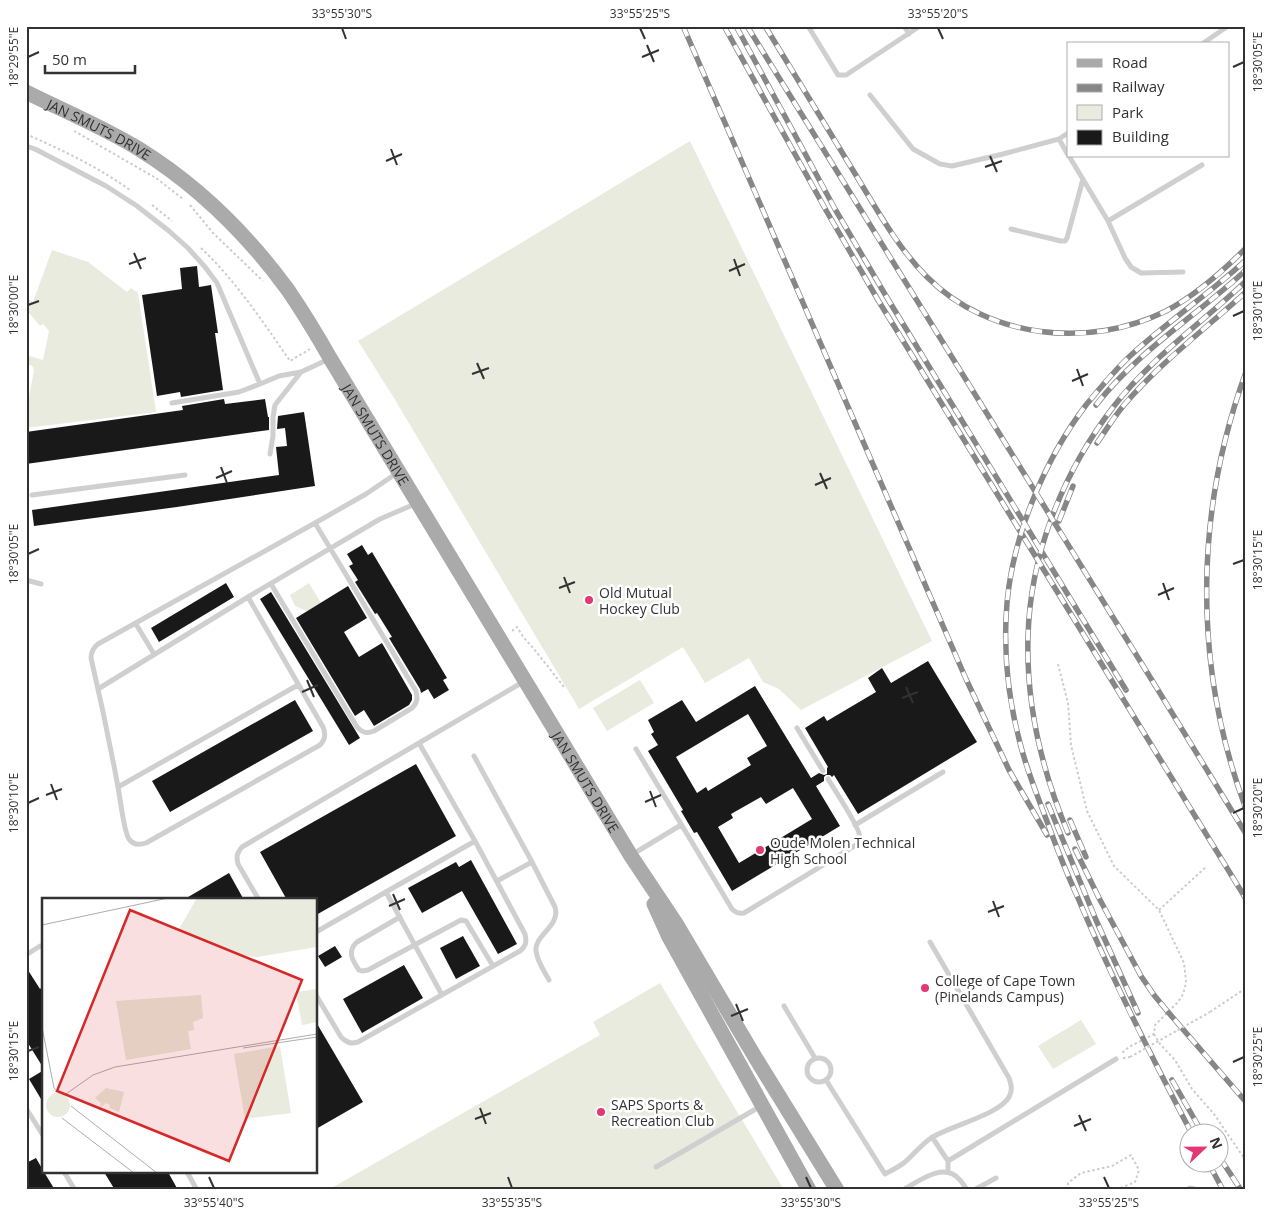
<svg xmlns="http://www.w3.org/2000/svg" width="1272" height="1216" font-family="'Open Sans',sans-serif">
<style>
.green{fill:#e8ebdd}
.building{fill:#191919;fill-rule:evenodd}
.lines{fill:none;stroke-linecap:round;stroke-linejoin:round}
.path{stroke:#ccc;stroke-width:2;stroke-dasharray:2.5 2.5;stroke-linecap:butt}
.service{stroke:#cfcfcf;stroke-width:5}
.primary{stroke:#aaa;stroke-width:15}
.rail-casing{stroke:#878787;stroke-width:5.5}
.rail{stroke:#fff;stroke-width:4;stroke-dasharray:11;stroke-linecap:butt}
.path-bridge{stroke:#ccc;stroke-width:2;stroke-dasharray:2.5 2.5;stroke-linecap:butt}
.ticks{fill:none;stroke:#323232;stroke-width:2}
.poi-dot{fill:#e43874;stroke:#fff;stroke-width:2}
.labels{text-anchor:middle;dominant-baseline:central;stroke-width:5;stroke-linejoin:round;paint-order:stroke}
.street-label{font-size:14px;fill:#323232;stroke:#fff}
.poi-label{font-size:14px;fill:#323232;stroke:#fff;text-anchor:start}
.inset-road{fill:none;stroke:#adadad;stroke-width:1}
.view{fill:#d62828;fill-opacity:0.15;stroke:#d62828;stroke-width:2.5}
.inset-edge{fill:none;stroke:#323232;stroke-width:2.5}
.neatline{fill:none;stroke:#323232;stroke-width:2}
.ticks-label{font-size:12px;text-anchor:middle;fill:#323232}
</style>
<rect width="100%" height="100%" fill="#fff"/>
<path class="green" d="M 690,141 L 932,641 L 801,710 L 779,689 L 763,682 L 749,658 L 705,683 L 683,647 L 579,709 L 394,398 L 358,341 Z
M 52,250 L 88,262 L 127,292 L 131,288 L 138,293 L 156,412 L 26,428 L 26,411 L 34,371 L 33,367 L 31,365 L 26,365 L 26,355 L 43,360 L 49,331 L 43,324 L 40,326 L 30,314 L 26,311 L 26,297 L 33,302 Z
M 309,583 L 321,603 L 307,611 L 295,606 L 290,595 Z
M 640,680 L 654,703 L 607,731 L 593,708 Z
M 660,983 L 784,1190 L 328,1190 L 600,1035 L 593,1022 Z
M 1081,1020 L 1096,1044 L 1053,1069 L 1038,1046 Z"/>
<path class="building" d="M 197,266 L 199,287 L 211,285 L 218,333 L 215,333 L 223,390 L 181,397 L 180,392 L 157,396 L 142,295 L 182,289 L 180,268 Z
M 224,399 L 225,404 L 265,399 L 268,417 L 269,417 L 269,430 L 26,464 L 26,432 L 183,410 L 182,406 Z
M 304,412 L 315,486 L 177,507 L 34,526 L 32,510 L 279,475 L 276,447 L 287,446 L 285,428 L 277,429 L 278,416 Z
M 362,545 L 368,555 L 372,552 L 447,678 L 443,680 L 449,690 L 434,699 L 428,689 L 421,693 L 420,689 L 389,638 L 392,637 L 377,613 L 375,614 L 355,582 L 358,580 L 349,566 L 353,564 L 347,554 Z
M 226,583 L 234,597 L 159,642 L 151,628 Z
M 348,586 L 367,618 L 344,632 L 359,657 L 382,643 L 412,695 L 412,700 L 409,705 L 374,726 L 364,710 L 355,716 L 296,618 Z
M 271,592 L 360,738 L 349,745 L 260,599 Z
M 928,661 L 977,742 L 858,814 L 834,775 L 832,777 L 830,775 L 826,775 L 824,777 L 824,781 L 816,786 L 840,826 L 732,891 L 697,832 L 694,833 L 681,811 L 683,810 L 648,751 L 658,745 L 651,734 L 654,732 L 648,720 L 682,700 L 696,722 L 755,686 L 811,778 L 819,773 L 824,775 L 827,774 L 827,768 L 828,767 L 805,728 L 824,716 L 827,721 L 876,692 L 868,678 L 882,668 L 891,683 ZM 748,714 L 767,746 L 747,758 L 751,765 L 708,791 L 706,787 L 697,793 L 676,757 ZM 793,788 L 812,819 L 739,863 L 718,827 L 733,818 L 731,814 L 761,797 L 766,804 Z
M 295,700 L 313,731 L 170,812 L 152,781 Z
M 416,764 L 456,836 L 316,915 L 316,900 L 287,900 L 260,852 Z
M 471,860 L 517,944 L 498,954 L 462,891 L 422,913 L 408,888 L 456,862 L 459,867 Z
M 229,873 L 244,900 L 183,900 Z
M 463,936 L 480,966 L 456,979 L 440,948 Z
M 335,946 L 342,957 L 325,967 L 318,956 Z
M 404,965 L 423,998 L 362,1033 L 343,999 Z
M 26,967 L 40,989 L 44,986 L 44,1069 L 26,1040 Z
M 316,1022 L 363,1102 L 316,1129 Z
M 44,1070 L 44,1104 L 29,1079 Z
M 36,1158 L 44,1172 L 55,1190 L 26,1190 L 26,1163 Z
M 104,1172 L 168,1172 L 178,1190 L 115,1190 Z"/>
<g class="lines">
<path class="path" d="M 26,43 L 26,46
M 74,131 L 156,178 L 183,199
M 26,134 C 62,150 98,167 130,190
M 152,205 L 172,221
M 190,205 L 213,233 L 263,281
M 201,248 C 236,281 263,322 290,361 L 310,349
M 512,631 L 517,627 L 524,638 L 534,649 L 564,687
M 1058,664 L 1068,703 L 1071,745 L 1087,811 L 1114,866 L 1159,910 L 1184,963 L 1186,980 L 1185,988 L 1182,996 L 1178,1002 L 1155,1025 L 1154,1034 L 1129,1047 L 1121,1054
M 1159,910 L 1207,866
M 1210,1012 L 1246,988
M 1154,1034 L 1160,1044 L 1175,1060 L 1192,1089 L 1214,1114 L 1246,1161
M 1123,1058 L 1130,1057
M 1067,1190 L 1068,1183 L 1081,1173 L 1112,1166 L 1131,1155 L 1139,1170 L 1135,1182 L 1116,1190"/>
<path class="service" d="M 808,26 L 838,75 L 846,75 L 920,26
M 904,26 L 909,34
M 1202,44 L 1228,26
M 870,95 L 913,149 L 940,164 L 952,166 L 1003,154 L 1059,139
M 1068,133 L 1059,139 L 1068,155
M 26,146 L 35,149 L 106,186 L 137,206 L 169,231 L 188,248 L 205,267 L 217,283 L 260,384 L 279,376 L 301,372 L 329,359
M 1069,156 L 1108,221 L 1125,258 L 1131,267 L 1141,273 L 1183,272
M 1108,221 L 1202,165
M 1011,229 L 1061,241 L 1065,241 L 1067,238 L 1083,179
M 172,403 L 239,392 L 260,384
M 270,454 L 273,436 L 273,417 L 275,405 L 301,372
M 32,495 L 185,475
M 26,580 L 41,584
M 271,584 L 357,727 C 363,733 367,734 374,731 L 412,708 C 417,703 418,699 416,691 L 315,523
M 248,597 L 323,727 C 326,734 325,740 320,745 L 146,843 C 140,845 133,845 129,839 C 124,833 120,797 118,787 C 110,744 101,701 91,658 C 91,652 93,648 98,644 L 315,523 L 366,494 L 397,473
M 136,624 L 154,654
M 98,689 L 248,597 L 380,519 L 415,504
M 797,728 L 823,771
M 419,743 L 523,682
M 636,749 L 732,909 C 736,913 739,914 744,913 L 856,845 C 858,842 859,842 860,838 C 861,829 834,789 828,779
M 474,756 L 532,862 L 497,881
M 118,787 L 298,685
M 855,825 L 943,772
M 633,854 L 681,825
M 532,862 L 555,907 C 561,926 534,935 536,951 C 537,961 544,971 549,980
M 386,892 L 442,995
M 259,900 L 238,864 C 236,856 237,853 242,847 L 419,743 L 475,841 L 525,934 C 527,942 526,946 520,951 L 358,1042 C 351,1044 347,1043 341,1037 L 316,995
M 400,917 L 357,942 C 347,951 352,960 359,970 L 362,971 L 368,970 L 461,920 L 466,921 L 493,966
M 316,932 L 475,841
M 26,955 L 40,946 L 44,947
M 784,1006 L 815,1058
M807 1070a12 12 0 1 1 24 0a12 12 0 1 1-24 0Z
M 826,1080 L 885,1174 C 892,1170 899,1167 905,1162 C 914,1154 921,1145 931,1138 C 949,1126 999,1115 1009,1097 C 1013,1090 1011,1084 1009,1078 L 930,942
M 26,1108 L 44,1137
M 932,1137 L 948,1161
M 656,1167 L 761,1106
M 64,1172 L 75,1190
M 187,1172 L 197,1190
M 948,1172 L 948,1161 L 1116,1059
M 903,1190 C 919,1181 944,1161 960,1180 C 963,1183 965,1187 967,1190
M 974,1190 L 996,1178
M 1186,1190 L 1190,1188 L 1198,1190"/>
<g class="primary">
<path id="s1" d="M 26,92 C 64,111 103,127 139,149 C 197,185 247,234 288,290 C 303,312 317,335 330,358 L 631,856 L 677,925 L 755,1057 L 837,1190"/>
<path d="M 654,904 L 668,935 L 699,991 L 809,1190"/>
</g>
<g class="rail-casing">
<path id="rail" d="M 683,26 L 966,679 L 1009,770 L 1047,835
M 724,26 L 827,212 L 878,300 L 1246,899
M 736,26 L 835,209 L 886,296 L 1126,690
M 747,26 L 1158,690 L 1246,834
M 765,26 C 795,75 824,123 854,172 C 876,208 897,247 927,277 C 989,339 1089,349 1166,311 C 1196,295 1222,272 1246,248
M 1246,372 C 1194,514 1193,667 1246,809
M 1096,405 C 1138,351 1196,316 1246,270
M 1097,443 C 1106,430 1114,417 1124,405 C 1160,363 1205,329 1246,292
M 1059,521 L 1073,486
M 1048,804 L 1096,920 L 1138,1013
M 1070,820 L 1086,857
M 1068,833 C 1042,771 1026,705 1028,637 C 1030,554 1063,472 1114,406 C 1151,358 1202,323 1246,281
M 1075,849 L 1099,898 L 1141,976 L 1154,995 L 1168,1012 L 1246,1102
M 1172,1080 L 1203,1134
M 1192,1134 C 1151,1056 1112,979 1078,898 C 1067,874 1057,849 1048,824 C 1038,797 1027,771 1020,743 C 1008,698 1003,650 1007,603 C 1013,535 1045,459 1086,405 C 1100,388 1114,371 1130,356 C 1167,322 1209,294 1246,260
M 1220,1158 L 1241,1190
M 1209,1164 L 1223,1190"/>
</g>
<use href="#rail" class="rail"/>
<path class="path-bridge" d="M 1130,1057 L 1210,1012"/>
</g>
<path class="ticks" d="M 342,28 L 346,39M 640,28 L 645,39M 938,28 L 943,39M 647,45 L 654,62M 28,57 L 39,52M 642,57 L 659,50M 1233,67 L 1244,62M 391,149 L 397,165M 990,156 L 997,172M 386,161 L 402,154M 985,167 L 1002,161M 134,253 L 141,269M 734,259 L 740,276M 129,264 L 146,258M 729,271 L 745,264M 28,305 L 39,301M 1233,316 L 1244,311M 477,363 L 484,379M 1077,369 L 1083,386M 472,374 L 489,368M 1072,381 L 1088,374M 221,467 L 227,483M 820,473 L 827,489M 216,478 L 232,471M 815,485 L 831,478M 28,554 L 39,549M 1233,564 L 1244,560M 564,577 L 570,593M 1163,583 L 1169,600M 559,588 L 575,582M 1158,595 L 1174,588M 307,680 L 314,697M 906,687 L 913,703M 302,692 L 318,685M 902,698 L 918,692M 51,784 L 57,800M 650,791 L 656,807M 46,795 L 62,789M 645,802 L 661,795M 28,803 L 39,798M 1233,813 L 1244,808M 393,894 L 400,910M 993,901 L 999,917M 389,906 L 405,899M 988,912 L 1004,906M 736,1004 L 743,1021M 731,1016 L 748,1009M 28,1051 L 39,1047M 1233,1062 L 1244,1057M 480,1108 L 486,1124M 1079,1115 L 1086,1131M 475,1119 L 491,1113M 1074,1126 L 1091,1119M 209,1177 L 214,1188M 508,1177 L 512,1188M 806,1177 L 811,1188M 1104,1177 L 1109,1188"/>
<g class="poi-dot">
<circle cx="589" cy="600" r="5"/>
<circle cx="760" cy="850" r="5"/>
<circle cx="925" cy="988" r="5"/>
<circle cx="601" cy="1112" r="5"/>
</g>
<g class="labels">
<g class="street-label">
<text stroke="none"><textPath href="#s1" startOffset="82">JAN SMUTS DRIVE</textPath></text>
<text stroke="none"><textPath href="#s1" startOffset="502">JAN SMUTS DRIVE</textPath></text>
<text stroke="none"><textPath href="#s1" startOffset="908">JAN SMUTS DRIVE</textPath></text>
</g>
<g class="poi-label">
<text x="599" y="592">Old Mutual<tspan x="599" dy="16">Hockey Club</tspan></text>
<text x="770" y="842">Oude Molen Technical<tspan x="770" dy="16">High School</tspan></text>
<text x="935" y="980">College of Cape Town<tspan x="935" dy="16">(Pinelands Campus)</tspan></text>
<text x="611" y="1104">SAPS Sports &amp;<tspan x="611" dy="16">Recreation Club</tspan></text>
</g>
</g>
<g transform="translate(42 898)">
<rect width="275" height="275" fill="#fff"/>
<path d="M 155,0 L 275,0 L 275,49 L 215,59 L 196,57 L 137,31 ZM 275,91 L 275,124 L 260,127 L 254,94 ZM 159,97 L 161,120 L 151,124 L 152,132 L 146,133 L 149,151 L 84,162 L 74,103 ZM 238,148 L 249,215 L 203,221 L 192,156 ZM 64,190 L 82,194 L 77,214 L 68,210 L 67,224 L 68,207 L 64,205 L 57,211 L 59,205 L 53,200 ZM4 207a12 12 0 1 1 24 0a12 12 0 1 1-24 0Z" fill="#e8ebdd"/>
<path class="inset-road" d="M 0,27 L 126,0M 0,129 L 12,190 L 16,194M 201,150 L 275,139M 24,196 L 51,177 L 73,169 L 275,136M 29,208 L 115,275M 20,220 L 92,275"/>
<path class="view" d="M 88,12 L 260,82 L 187,263 L 15,193 Z"/>
<rect width="275" height="275" class="inset-edge"/>
</g>
<rect width="1272" height="1216" fill="none" stroke="#ffffff" stroke-width="55"/>
<rect x="1067" y="42" width="162" height="115" fill="#ffffff" stroke="#adadad"/>
<rect x="1077" y="59" width="25" height="8" fill="#aaaaaa" stroke="#adadad"/>
<text x="1112" y="68" font-size="15" fill="#323232">Road</text>
<rect x="1077" y="84" width="25" height="8" fill="#878787" stroke="#adadad"/>
<text x="1112" y="92" font-size="15" fill="#323232">Railway</text>
<rect x="1077" y="105" width="25" height="15" fill="#e8ebdd" stroke="#adadad"/>
<text x="1112" y="118" font-size="15" fill="#323232">Park</text>
<rect x="1077" y="130" width="25" height="15" fill="#191919" stroke="#adadad"/>
<text x="1112" y="142" font-size="15" fill="#323232">Building</text>
<g transform="translate(1204 1148) rotate(68)"><circle r="24" fill="#ffffff" stroke="#adadad"/>
<path d="M0-4L9 19L0 12L-9 19Z" fill="#e43874"/>
<text y="-8" font-size="14" font-weight="bold" text-anchor="middle" fill="#323232">N</text>
</g>
<path d="M45 65v8h90v-8" fill="none" stroke="#323232" stroke-width="2.5"/>
<text x="52" y="65" font-size="15" fill="#323232" stroke="#ffffff" stroke-width="4" paint-order="stroke">50 m</text>
<rect x="28" y="28" width="1216" height="1160" class="neatline"/>
<g class="ticks-label">
<text x="342" y="18">33°55'30"S</text>
<text x="640" y="18">33°55'25"S</text>
<text x="938" y="18">33°55'20"S</text>
<text transform="translate(14 57) rotate(-90)" y="4">18°29'55"E</text>
<text transform="translate(1258 62) rotate(-90)" y="4">18°30'05"E</text>
<text transform="translate(14 305) rotate(-90)" y="4">18°30'00"E</text>
<text transform="translate(1258 311) rotate(-90)" y="4">18°30'10"E</text>
<text transform="translate(14 554) rotate(-90)" y="4">18°30'05"E</text>
<text transform="translate(1258 560) rotate(-90)" y="4">18°30'15"E</text>
<text transform="translate(14 803) rotate(-90)" y="4">18°30'10"E</text>
<text transform="translate(1258 808) rotate(-90)" y="4">18°30'20"E</text>
<text transform="translate(14 1051) rotate(-90)" y="4">18°30'15"E</text>
<text transform="translate(1258 1057) rotate(-90)" y="4">18°30'25"E</text>
<text x="214" y="1207">33°55'40"S</text>
<text x="512" y="1207">33°55'35"S</text>
<text x="811" y="1207">33°55'30"S</text>
<text x="1109" y="1207">33°55'25"S</text>
</g>
</svg>
